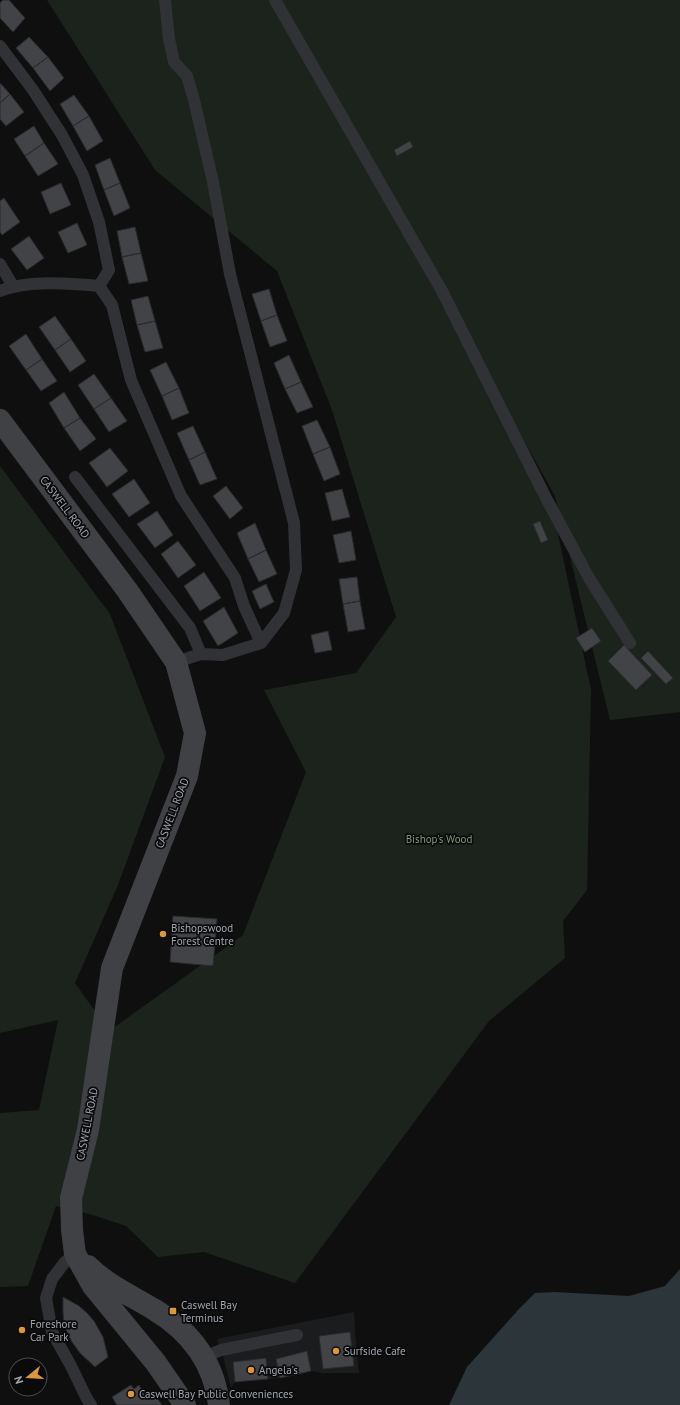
<svg xmlns="http://www.w3.org/2000/svg" width="680" height="1405" font-family="'PT Sans',sans-serif">
<style>
.built{fill:#1b1c1d}
.green{fill:#1c231c}
.water{fill:#2c3539}
.building{fill:#414346;stroke:#292a2c}
.lines{fill:none;stroke-linecap:round;stroke-linejoin:round}
.lane{stroke:#313235;stroke-width:12}
.secondary{stroke:#3f4145;stroke-width:22}
.poi-dot{fill:#dd973a;stroke:#0a0a0b;stroke-width:1.5}
.labels{text-anchor:middle;dominant-baseline:central;stroke-width:3.5;stroke-linejoin:round;paint-order:stroke}
.street-label{font-size:11px;fill:#a2a7b0;stroke:#0a0a0b}
.park-label{font-size:11px;fill:#7b997a;stroke:#0a0a0b}
.poi-label{font-size:11px;fill:#a2a7b0;stroke:#0a0a0b;text-anchor:start}
</style>
<rect width="100%" height="100%" fill="#0f0f10"/>
<path class="built" d="M 354,1312 L 355,1332 L 359,1373 L 322,1373 L 311,1371 L 280,1378 L 235,1382 L 231,1388 L 223,1356 L 217,1339 Z"/>
<path class="green" d="M 47,0 L 275,0 L 551,501 L 591,690 L 587,890 L 563,921 L 565,958 L 489,1021 L 295,1283 L 204,1252 L 158,1257 L 126,1226 L 93,1215 L 56,1206 L 28,1286 L 0,1287 L 0,1113 L 39,1110 L 58,1020 L 0,1033 L 0,466 L 110,614 L 165,757 L 118,885 L 75,983 L 109,1031 L 243,935 L 306,772 L 264,690 L 356,673 L 396,617 L 332,410 L 277,271 L 155,170 Z
M 277,0 L 680,0 L 680,712 L 610,720 L 555,496 Z"/>
<path class="water" d="M 680,1269 L 680,1405 L 449,1405 L 467,1367 L 519,1309 L 535,1293 L 554,1292 L 629,1296 L 665,1286 Z"/>
<path class="building" d="M 3,0 L 9,0 L 25,18 L 13,32 L 0,18 L 0,3 Z
M 29,37 L 48,57 L 33,68 L 16,48 Z
M 48,57 L 64,78 L 50,91 L 33,68 Z
M 0,83 L 10,94 L 0,103 Z
M 10,94 L 24,112 L 6,126 L 0,119 L 0,103 Z
M 74,95 L 89,116 L 73,126 L 60,104 Z
M 89,116 L 103,141 L 87,151 L 73,126 Z
M 34,126 L 44,143 L 25,156 L 14,139 Z
M 410,141 L 413,147 L 397,156 L 394,150 Z
M 44,143 L 58,164 L 38,176 L 25,156 Z
M 110,158 L 120,183 L 104,190 L 95,165 Z
M 61,183 L 71,205 L 50,214 L 41,192 Z
M 120,183 L 130,208 L 114,216 L 104,190 Z
M 4,198 L 20,222 L 2,235 L 0,232 L 0,201 Z
M 77,223 L 87,245 L 68,253 L 58,232 Z
M 135,227 L 141,253 L 122,257 L 117,231 Z
M 29,236 L 44,258 L 27,270 L 11,249 Z
M 141,253 L 148,281 L 129,284 L 122,257 Z
M 269,289 L 277,315 L 261,321 L 252,294 Z
M 148,296 L 155,321 L 137,325 L 131,300 Z
M 277,315 L 287,341 L 270,347 L 261,321 Z
M 55,316 L 71,339 L 55,350 L 39,327 Z
M 155,321 L 163,348 L 145,352 L 137,325 Z
M 26,334 L 42,359 L 26,370 L 9,346 Z
M 71,339 L 86,361 L 70,372 L 55,350 Z
M 289,355 L 301,382 L 285,389 L 274,363 Z
M 42,359 L 57,381 L 41,391 L 26,370 Z
M 166,362 L 179,388 L 162,396 L 150,370 Z
M 94,374 L 111,398 L 94,409 L 78,385 Z
M 301,382 L 313,407 L 297,413 L 285,389 Z
M 179,388 L 189,413 L 172,420 L 162,396 Z
M 64,392 L 80,418 L 64,428 L 49,403 Z
M 111,398 L 127,421 L 109,432 L 94,409 Z
M 80,418 L 96,439 L 80,451 L 64,428 Z
M 317,420 L 330,447 L 313,454 L 302,426 Z
M 193,426 L 205,452 L 189,460 L 177,433 Z
M 330,447 L 340,474 L 324,481 L 313,454 Z
M 110,448 L 128,471 L 107,487 L 89,463 Z
M 205,452 L 217,479 L 200,485 L 189,460 Z
M 134,479 L 150,503 L 129,517 L 112,494 Z
M 226,486 L 243,508 L 230,519 L 213,496 Z
M 342,489 L 350,517 L 332,521 L 325,493 Z
M 157,511 L 173,535 L 155,548 L 137,524 Z
M 540,521 L 548,540 L 541,543 L 533,524 Z
M 255,523 L 266,550 L 248,559 L 237,533 Z
M 351,531 L 356,560 L 339,563 L 333,535 Z
M 178,541 L 196,565 L 178,578 L 161,554 Z
M 266,550 L 277,574 L 259,582 L 248,559 Z
M 204,572 L 221,598 L 200,611 L 184,586 Z
M 357,577 L 360,601 L 343,604 L 339,579 Z
M 266,584 L 274,602 L 260,609 L 252,591 Z
M 360,601 L 365,629 L 348,632 L 343,604 Z
M 224,607 L 238,633 L 218,646 L 203,621 Z
M 592,628 L 601,641 L 585,652 L 576,638 Z
M 328,631 L 332,650 L 315,653 L 311,635 Z
M 624,645 L 652,675 L 636,690 L 608,661 Z
M 648,651 L 673,678 L 666,684 L 641,658 Z
M 173,916 L 217,919 L 213,966 L 170,962 Z
M 63,1297 L 79,1306 L 87,1313 L 94,1321 L 103,1337 L 108,1357 L 95,1367 L 80,1353 L 72,1342 L 68,1334 L 64,1324 L 63,1312 Z
M 350,1332 L 354,1366 L 323,1369 L 319,1336 Z
M 307,1351 L 311,1371 L 280,1378 L 276,1359 Z
M 266,1358 L 268,1379 L 235,1382 L 233,1362 Z
M 131,1385 L 134,1389 L 139,1385 L 146,1397 L 153,1392 L 162,1405 L 117,1405 L 112,1397 Z"/>
<g class="lines">
<path class="lane" d="M 165,0 L 169,39 L 174,62 L 187,76 L 194,100 L 213,182 L 230,274 L 294,523 L 296,570 L 284,613 L 261,643 L 223,655 L 201,654 L 176,662
M 275,0 L 442,291 L 545,496 L 589,578 L 630,643
M 0,46 L 33,90 L 62,135 L 83,175 L 99,222 L 109,270 L 99,286 L 112,305 L 131,380 L 181,496 L 235,578 L 244,606 L 261,643
M 0,264 L 13,286
M 0,291 C 28,280 68,283 99,286
M 75,477 L 190,628 L 201,654
M 75,1254 L 65,1262 L 52,1279 L 46,1298 L 52,1332 L 71,1366 L 86,1397 L 91,1405
M 204,1357 L 221,1350 L 297,1335"/>
<path class="secondary" d="M 0,420 L 127,590 L 176,662 L 195,733 L 187,776 L 112,968 L 88,1130 L 71,1198 L 72,1230 L 75,1254 L 93,1286 L 156,1363 L 185,1405
M 88,1266 C 107,1285 132,1296 155,1310 C 191,1332 214,1362 219,1405"/>
</g>
<g class="poi-dot">
<circle cx="163" cy="934" r="4"/>
<rect x="169" y="1307" width="8" height="8" rx="2"/>
<circle cx="22" cy="1330" r="4"/>
<circle cx="336" cy="1351" r="4"/>
<circle cx="251" cy="1370" r="4"/>
<circle cx="131" cy="1394" r="4"/>
</g>
<g class="labels">
<g class="street-label">
<text transform="translate(65 507) rotate(53)">CASWELL ROAD</text>
<text transform="translate(172 813) rotate(-69)">CASWELL ROAD</text>
<text transform="translate(87 1124) rotate(-79)">CASWELL ROAD</text>
</g>
<g class="park-label">
<text x="439" y="839">Bishop's Wood</text>
</g>
<g class="poi-label">
<text x="171" y="928">Bishopswood<tspan x="171" dy="13">Forest Centre</tspan></text>
<text x="181" y="1305">Caswell Bay<tspan x="181" dy="13">Terminus</tspan></text>
<text x="30" y="1324">Foreshore<tspan x="30" dy="13">Car Park</tspan></text>
<text x="344" y="1351">Surfside Cafe</text>
<text x="259" y="1370">Angela's</text>
<text x="139" y="1394">Caswell Bay Public Conveniences</text>
</g>
</g>
<g transform="translate(28 1377) rotate(252)"><circle r="19" fill="#0a0a0b" stroke="#47494d"/>
<path d="M0-3L7 15L0 10L-7 15Z" fill="#dd973a"/>
<text y="-6" font-size="11" font-weight="bold" text-anchor="middle" fill="#a2a7b0">N</text>
</g>
</svg>
